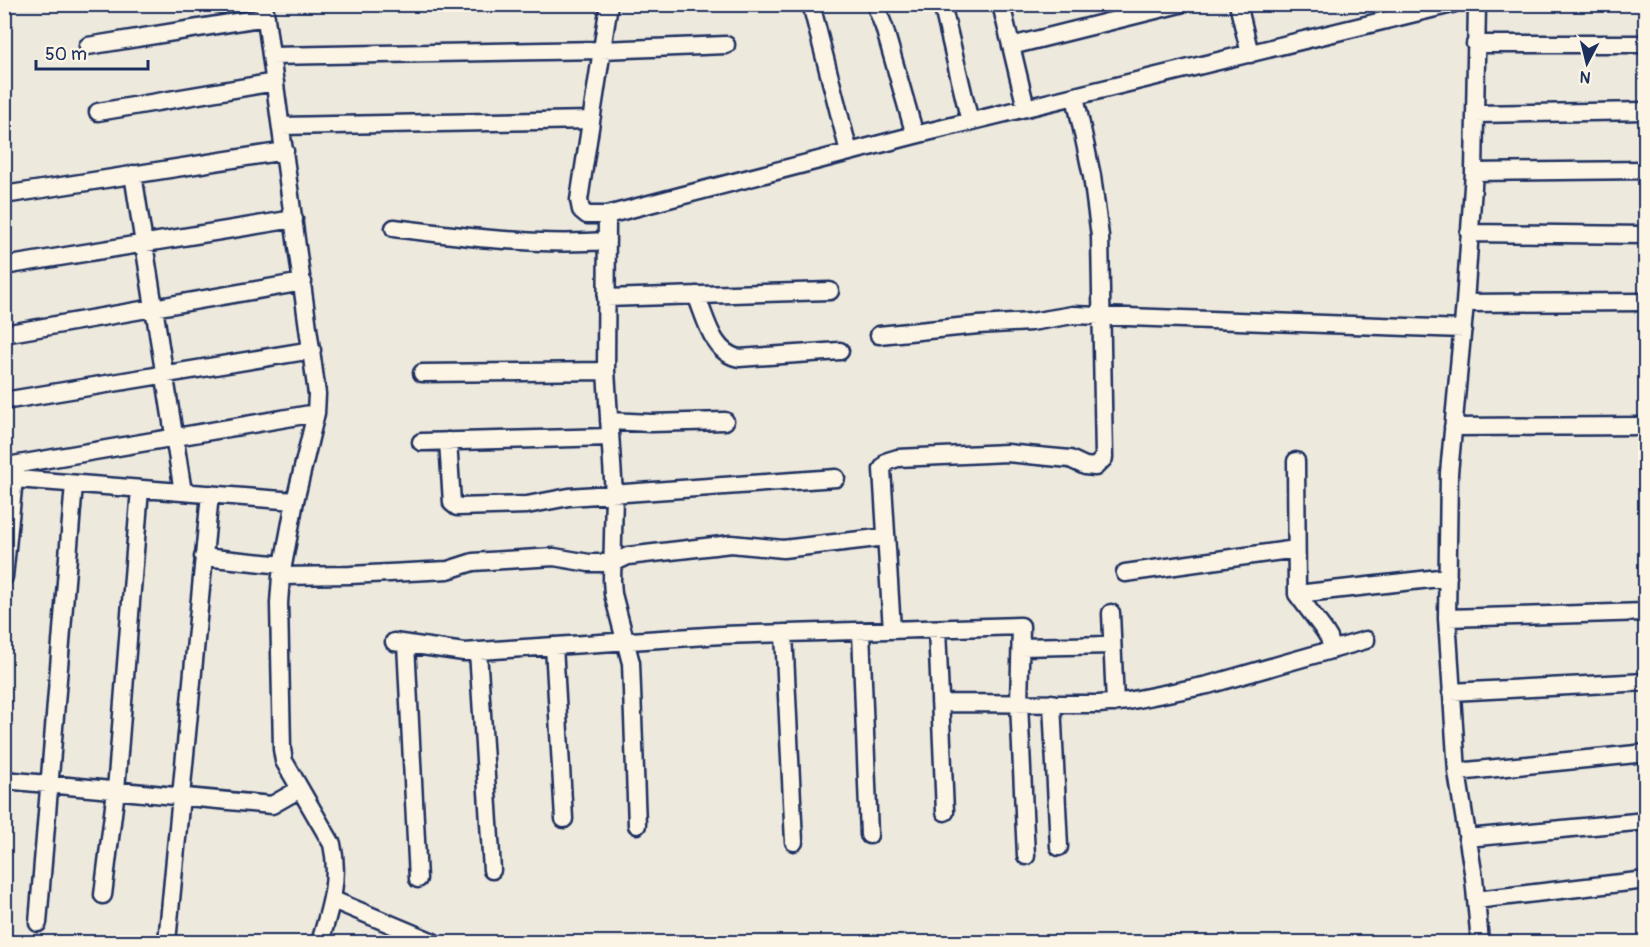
<svg xmlns="http://www.w3.org/2000/svg" width="1650" height="947" font-family="Pangolin,sans-serif">
<style>
.lines{fill:none;stroke-linecap:round;stroke-linejoin:round}
.minor-casing{stroke:#1b2f5e;stroke-width:21}
.minor{stroke:#fcf5e5;stroke-width:16}
</style>
<rect width="100%" height="100%" fill="#eee9dd"/>
<filter id="ink" filterUnits="userSpaceOnUse"><feTurbulence type="fractalNoise" baseFrequency=".0167" numOctaves="2"/><feDisplacementMap in="SourceGraphic" scale="12" xChannelSelector="R" yChannelSelector="G"/><feConvolveMatrix kernelMatrix="1 2 1 2 8 2 1 2 1" color-interpolation-filters="sRGB"/></filter>
<g filter="url(#ink)">
<g class="lines">
<g class="minor-casing">
<path id="minor" d="M 264,4 L 317,394 L 316,413 L 295,501 L 281,576 L 279,603 L 282,749 L 284,761 L 332,844 C 340,879 330,909 320,942
M 609,4 L 579,200 L 581,210 L 587,215 L 607,215 L 915,135 L 1452,4
M 811,4 L 849,152
M 875,4 L 884,27 L 915,135
M 942,4 L 970,122
M 1001,4 L 1026,108
M 1238,4 L 1250,54
M 1477,4 L 1474,172 L 1465,303 L 1449,473 L 1447,618 L 1457,772 L 1474,878 L 1480,942
M 1475,44 L 1646,44
M 88,46 L 266,17
M 1011,46 L 1180,4
M 271,56 L 602,50 L 726,45
M 98,112 L 275,82
M 1476,114 L 1646,111
M 281,126 L 591,120
M 1474,172 L 1646,170
M 133,174 L 183,492
M 4,195 L 285,151
M 607,215 L 606,371 L 614,494 L 612,580 L 613,594 L 631,663 L 637,825
M 394,228 C 465,237 535,246 607,241
M 1469,233 L 1646,235
M 4,266 L 294,219
M 696,295 C 706,318 712,353 739,358 L 840,351
M 606,298 L 830,291
M 1465,303 L 1646,302
M 4,334 L 303,282
M 879,335 L 978,325 L 1031,322 L 1073,315 L 1463,329
M 422,373 L 606,371
M 4,401 L 312,350
M 609,421 L 651,423 L 725,421
M 1453,427 L 1646,426
M 448,441 L 452,503 L 457,507 L 527,505 L 569,497 L 836,478
M 421,442 L 610,437
M 1296,461 L 1297,594 L 1324,630 L 1329,638 L 1332,650
M 4,473 L 13,465 L 316,413
M 4,478 L 295,501
M 203,557 L 283,565
M 1125,573 L 1296,549
M 281,576 L 350,575 L 448,570 L 473,562 L 554,557 L 589,563 L 613,563 L 628,556 L 731,544 L 783,549 L 886,537
M 4,577 L 14,479
M 1297,594 L 1448,577
M 1111,613 L 1115,703
M 1447,618 L 1646,612
M 937,629 L 945,812
M 892,630 L 882,469 L 888,461 L 898,458 L 1007,453 L 1070,459 L 1085,466 L 1095,467 L 1104,458 L 1100,236 L 1092,176 L 1075,96
M 861,631 L 869,835
M 784,633 L 794,842
M 394,642 L 464,652 L 722,635 L 1021,626 L 1019,703 L 1026,856
M 406,644 L 418,879
M 554,646 L 564,819
M 1021,647 L 1112,645
M 478,651 L 492,870
M 1451,692 L 1646,682
M 940,703 L 1099,704 L 1128,701 L 1208,685 L 1366,640
M 1052,703 L 1059,847
M 1457,772 L 1646,753
M 4,780 L 272,805 L 300,789
M 1467,838 L 1646,821
M 103,895 L 116,790 L 140,489
M 333,900 L 433,942
M 1476,900 L 1646,880
M 38,923 L 74,484
M 167,942 L 210,494"/>
</g>
<use href="#minor" class="minor"/>
</g>
</g>
<rect width="1650" height="947" fill="none" stroke="#fcf5e5" stroke-width="24"/>
<rect x="12" y="12" width="1626" height="923" fill="none" stroke="#1b2f5e" stroke-width="2" filter="url(#ink)"/>
<g transform="translate(1587 63) rotate(187)" stroke="#fcf5e5" stroke-width="4.5" paint-order="stroke">
<path d="M0-4.5L10 22L0 15L-10 22Z" fill="#1b2f5e"/>
<text y="-9" font-size="16" font-weight="bold" text-anchor="middle" fill="#1b2f5e">N</text>
</g>
<path d="M36 60v9h112v-9" fill="none" stroke="#1b2f5e" stroke-width="3"/>
<text x="45" y="60" font-size="18" fill="#1b2f5e" stroke="#fcf5e5" stroke-width="4.5" paint-order="stroke">50 m</text>
</svg>
